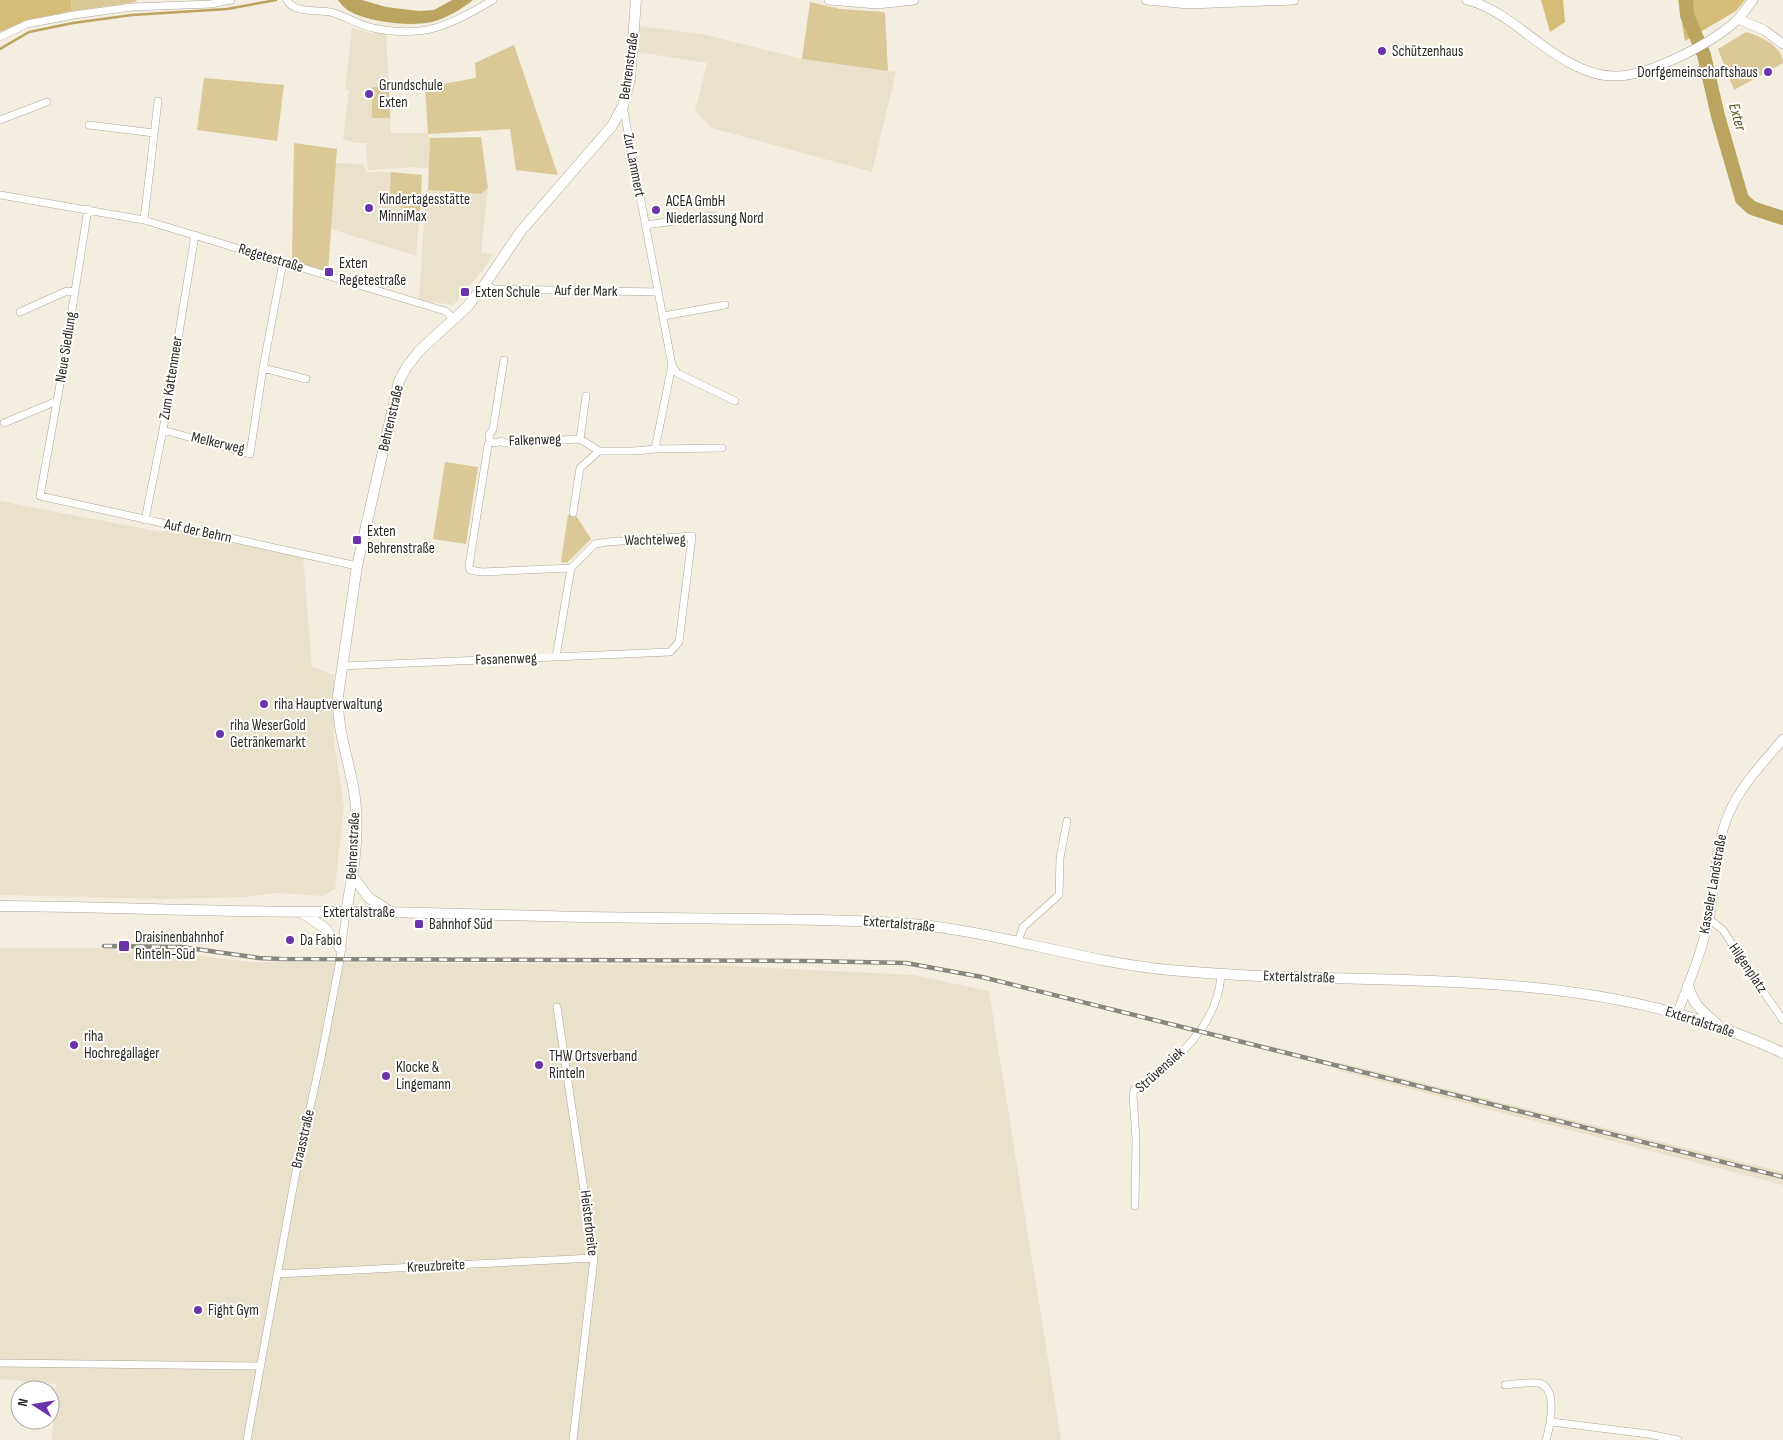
<svg xmlns="http://www.w3.org/2000/svg" width="1783" height="1440" font-family="'Sofia Sans Condensed',sans-serif">
<style>
.built{fill:#e9e1ca}
.green{fill:#dac896}
.forest{fill:#d5bd78}
.water{fill:#bba460}
.lines{fill:none;stroke-linecap:round;stroke-linejoin:round}
.stream{stroke:#bba460;stroke-width:2.5}
.river{stroke:#bba460;stroke-width:14}
.minor-casing{stroke:#aca799;stroke-width:8}
.tertiary-casing{stroke:#aca799;stroke-width:10}
.secondary-casing{stroke:#aca799;stroke-width:11}
.minor{stroke:#fff;stroke-width:7}
.tertiary{stroke:#fff;stroke-width:9}
.secondary{stroke:#fff;stroke-width:10}
.rail-casing{stroke:#89867c;stroke-width:4.5}
.rail{stroke:#fff;stroke-width:2.5;stroke-dasharray:8;stroke-linecap:butt}
.poi-dot{fill:#6b33a9;stroke:#fff;stroke-width:2}
.labels{text-anchor:middle;dominant-baseline:central;stroke-width:4;stroke-linejoin:round;paint-order:stroke}
.poi-label{font-size:15px;fill:#2b2923;stroke:#fff;text-anchor:start}
.street-label{font-size:15px;fill:#2b2923;stroke:#fff}
.water-label{font-size:16px;font-style:italic;fill:#604f1b;stroke:#fff}
</style>
<rect width="100%" height="100%" fill="#f3eedf"/>
<path class="built" d="M 639,26 L 702,34 L 802,59 L 896,72 L 872,172 L 712,128 L 695,111 L 707,63 L 637,52 Z
M 352,28 L 370,33 L 386,33 L 391,133 L 427,133 L 430,138 L 429,169 L 414,167 L 368,170 L 366,143 L 356,143 L 343,139 L 349,90 L 345,89 Z
M 336,163 L 362,164 L 367,172 L 391,172 L 389,204 L 420,212 L 416,256 L 331,229 Z
M 488,188 L 481,253 L 493,254 L 482,271 L 453,305 L 419,300 L 426,190 L 481,194 Z
M 0,501 L 161,532 L 173,528 L 303,556 L 312,667 L 334,675 L 334,742 L 344,807 L 335,889 L 323,896 L 276,893 L 246,897 L 161,899 L 0,895 Z
M 0,948 L 92,948 L 185,954 L 251,962 L 708,965 L 914,975 L 989,991 L 1061,1440 L 52,1440 L 56,1384 L 0,1379 Z
M 1338,1062 L 1783,1172 L 1783,1185 L 1336,1070 Z"/>
<path class="green" d="M 71,0 L 136,0 L 137,2 L 72,11 Z
M 810,2 L 840,9 L 884,12 L 885,14 L 888,71 L 802,59 Z
M 1746,32 C 1760,36 1783,46 1783,63 L 1734,90 L 1718,49 Z
M 514,45 L 558,175 L 516,170 L 510,129 L 428,134 L 425,87 L 476,78 L 475,63 Z
M 204,78 L 284,85 L 277,141 L 197,130 Z
M 372,87 L 389,87 L 390,118 L 372,118 Z
M 481,137 L 488,188 L 481,194 L 428,190 L 430,138 Z
M 294,143 L 337,149 L 328,272 L 292,260 Z
M 391,172 L 422,175 L 420,212 L 389,204 Z
M 445,462 L 478,467 L 466,544 L 433,539 Z
M 568,515 L 577,517 L 591,539 L 567,563 L 561,562 Z"/>
<path class="forest" d="M 0,0 L 71,0 L 72,11 L 28,20 L 0,32 Z
M 1541,0 L 1563,0 L 1565,22 L 1550,32 Z
M 1678,0 L 1745,0 L 1736,11 L 1685,41 Z"/>
<path class="water" d="M 338,0 L 362,0 L 386,7 L 419,11 L 434,10 L 452,0 L 473,0 C 462,9 445,19 432,22 C 409,27 369,22 349,11 C 344,8 341,4 338,0 Z"/>
<g class="lines">
<path class="stream" d="M 0,49 L 29,32 L 73,23 L 132,15 L 227,9 L 276,0"/>
<path class="river" d="M 1686,0 L 1687,15 L 1704,55 L 1718,116 L 1742,199 L 1752,208 L 1783,218"/>
<g class="minor-casing">
<path id="minor" d="M 287,0 C 293,13 317,10 330,12 C 344,15 358,25 373,28 C 425,39 450,25 493,0
M 0,37 L 27,24 L 74,15 L 132,7 L 211,4 L 231,0
M 623,106 L 672,365 L 677,373 L 735,401
M 0,120 L 47,102
M 89,125 L 154,133
M 0,195 L 144,220 L 445,311 L 453,318
M 88,209 L 62,373 L 40,496 L 357,566
M 144,220 L 158,101
M 645,225 L 712,216
M 485,284 L 493,289 L 658,292
M 20,312 L 67,291 L 75,292
M 663,316 L 725,305
M 263,368 L 306,379
M 4,423 L 57,401
M 163,430 L 250,454 L 263,368 L 283,262
M 580,439 L 586,396
M 490,442 L 496,443 L 501,441 L 504,443 L 580,439 L 599,451 L 634,451 L 655,449 L 672,365
M 655,449 L 722,448
M 573,513 L 580,468 L 599,451
M 145,520 L 163,430 L 195,235
M 556,657 L 571,568
M 342,666 L 670,652 L 679,642 L 692,536 L 607,542 L 595,544 L 571,568 L 482,572 L 470,570 L 469,566 L 488,445 L 490,442 L 489,435 L 493,429 L 504,360
M 1709,919 L 1723,930 L 1747,968 L 1783,1020
M 1018,942 L 1023,927 L 1059,895 L 1060,858 L 1067,821
M 557,1007 L 594,1258 L 573,1440
M 1135,1206 L 1136,1139 L 1133,1096 L 1134,1090 C 1174,1065 1219,1024 1221,974
M 277,1274 L 594,1258
M 0,1363 L 260,1366
M 1505,1385 C 1515,1384 1527,1382 1537,1383 C 1559,1385 1550,1427 1546,1440
M 1552,1422 L 1648,1434 L 1678,1440
M 247,1440 L 295,1177 L 322,1053 L 340,960 L 346,912"/>
</g>
<g class="tertiary-casing">
<path id="tertiary" d="M 829,0 L 877,4 L 914,0
M 1146,0 L 1189,4 L 1294,0
M 1467,0 C 1506,10 1535,45 1570,63 C 1583,70 1599,76 1613,76 C 1646,78 1712,43 1736,21 C 1742,15 1747,7 1753,0
M 1738,19 L 1764,30 L 1783,44
M 1677,1014 C 1689,983 1702,951 1709,919 C 1716,884 1714,847 1729,813 C 1741,785 1764,762 1783,739"/>
</g>
<g class="secondary-casing">
<path id="secondary" d="M 353,877 L 369,898 L 391,912
M 0,906 C 78,906 157,910 235,911 C 286,912 337,912 388,912 C 440,913 491,915 542,916 C 614,918 687,918 759,919 C 810,920 861,920 912,924 C 999,932 1083,962 1170,970 C 1346,987 1528,966 1699,1020 C 1728,1030 1756,1040 1783,1053
M 301,912 L 325,928 L 341,949
M 346,912 C 353,874 360,836 355,798 C 350,761 337,734 338,696 L 357,566 L 399,381 L 406,368 L 419,351 L 468,306 L 485,284 L 521,231 L 612,126 L 623,106 L 630,79 L 636,0
M 1688,985 C 1693,1005 1702,1011 1717,1024"/>
</g>
<use href="#minor" class="minor"/>
<use href="#tertiary" class="tertiary"/>
<use href="#secondary" class="secondary"/>
<g class="rail-casing">
<path id="rail" d="M 104,946 L 181,947 L 259,958 L 281,959 L 810,961 L 906,963 L 982,977 L 1783,1177"/>
</g>
<use href="#rail" class="rail"/>
</g>
<g class="poi-dot">
<circle cx="1382" cy="51" r="5"/>
<circle cx="1768" cy="72" r="5"/>
<circle cx="369" cy="94" r="5"/>
<circle cx="369" cy="208" r="5"/>
<circle cx="656" cy="210" r="5"/>
<rect x="324" y="267" width="10" height="10" rx="2.5"/>
<rect x="460" y="287" width="10" height="10" rx="2.5"/>
<rect x="352" y="535" width="10" height="10" rx="2.5"/>
<circle cx="264" cy="704" r="5"/>
<circle cx="220" cy="734" r="5"/>
<rect x="414" y="919" width="10" height="10" rx="2.5"/>
<circle cx="290" cy="940" r="5"/>
<rect x="118" y="940" width="12" height="12" rx="2.5"/>
<circle cx="74" cy="1045" r="5"/>
<circle cx="539" cy="1065" r="5"/>
<circle cx="386" cy="1076" r="5"/>
<circle cx="198" cy="1310" r="5"/>
</g>
<g class="labels">
<g class="poi-label">
<text x="1392" y="51">Schützenhaus</text>
<text x="1758" y="72" text-anchor="end">Dorfgemeinschaftshaus</text>
<text x="379" y="85">Grundschule<tspan x="379" dy="17">Exten</tspan></text>
<text x="379" y="199">Kindertagesstätte<tspan x="379" dy="17">MinniMax</tspan></text>
<text x="666" y="201">ACEA GmbH<tspan x="666" dy="17">Niederlassung Nord</tspan></text>
<text x="339" y="263">Exten<tspan x="339" dy="17">Regetestraße</tspan></text>
<text x="475" y="292">Exten Schule</text>
<text x="367" y="531">Exten<tspan x="367" dy="17">Behrenstraße</tspan></text>
<text x="274" y="704">riha Hauptverwaltung</text>
<text x="230" y="725">riha WeserGold<tspan x="230" dy="17">Getränkemarkt</tspan></text>
<text x="429" y="924">Bahnhof Süd</text>
<text x="135" y="937">Draisinenbahnhof<tspan x="135" dy="17">Rinteln-Süd</tspan></text>
<text x="300" y="940">Da Fabio</text>
<text x="84" y="1036">riha<tspan x="84" dy="17">Hochregallager</tspan></text>
<text x="549" y="1056">THW Ortsverband<tspan x="549" dy="17">Rinteln</tspan></text>
<text x="396" y="1067">Klocke &amp;<tspan x="396" dy="17">Lingemann</tspan></text>
<text x="208" y="1310">Fight Gym</text>
</g>
<g class="street-label">
<text transform="translate(629 66) rotate(-82)">Behrenstraße</text>
<text transform="translate(634 165) rotate(79)">Zur Lammert</text>
<text transform="translate(271 258) rotate(17)">Regetestraße</text>
<text transform="translate(586 291) rotate(1)">Auf der Mark</text>
<text transform="translate(66 347) rotate(-81)">Neue Siedlung</text>
<text transform="translate(171 378) rotate(-81)">Zum Kattenmeer</text>
<text transform="translate(391 418) rotate(-77)">Behrenstraße</text>
<text transform="translate(535 440) rotate(-2)">Falkenweg</text>
<text transform="translate(218 443) rotate(13)">Melkerweg</text>
<text transform="translate(198 531) rotate(12)">Auf der Behrn</text>
<text transform="translate(655 540) rotate(-1)">Wachtelweg</text>
<text transform="translate(506 659) rotate(-2)">Fasanenweg</text>
<text transform="translate(353 846) rotate(-87)">Behrenstraße</text>
<text transform="translate(1713 884) rotate(-80)">Kasseler Landstraße</text>
<text x="359" y="912">Extertalstraße</text>
<text transform="translate(899 924) rotate(5)">Extertalstraße</text>
<text transform="translate(1748 968) rotate(56)">Hilgenplatz</text>
<text transform="translate(1299 977) rotate(2)">Extertalstraße</text>
<text transform="translate(1700 1022) rotate(18)">Extertalstraße</text>
<text transform="translate(1160 1070) rotate(-42)">Strüvensiek</text>
<text transform="translate(303 1139) rotate(-77)">Braasstraße</text>
<text transform="translate(589 1223) rotate(83)">Heisterbreite</text>
<text transform="translate(436 1266) rotate(-3)">Kreuzbreite</text>
</g>
<g class="water-label">
<text transform="translate(1737 117) rotate(74)">Exter</text>
</g>
</g>
<g transform="translate(35 1405) rotate(282)"><circle r="24" fill="#ffffff" stroke="#aaa9a7"/>
<path d="M0-4L9 19L0 12L-9 19Z" fill="#6b33a9"/>
<text y="-8" font-size="14" font-weight="bold" text-anchor="middle" fill="#2b2923">N</text>
</g>
</svg>
